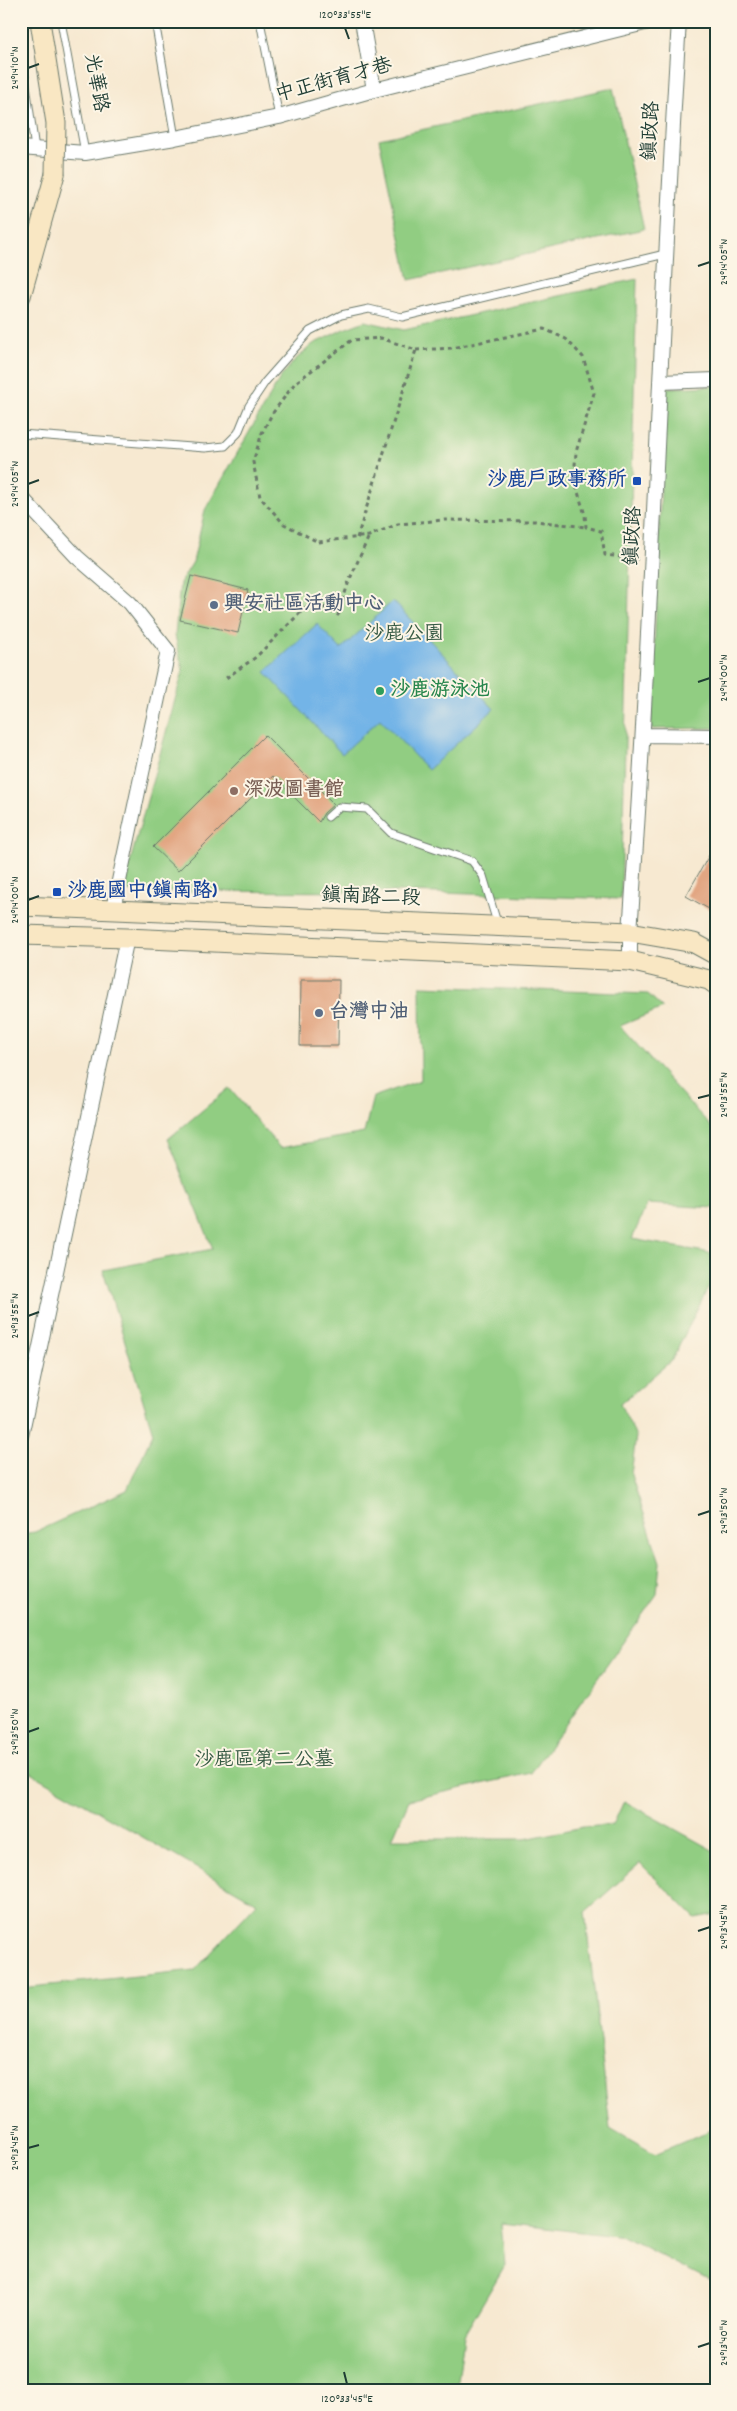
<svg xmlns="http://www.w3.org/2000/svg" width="737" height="2411" font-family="Dekko,'LXGW WenKai TC',sans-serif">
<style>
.green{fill:#91cd82;stroke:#58855b}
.water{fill:#73b4e7;stroke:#49788e}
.building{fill:#e2a682}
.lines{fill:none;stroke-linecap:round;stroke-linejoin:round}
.lane-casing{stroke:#6b796b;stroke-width:9}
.street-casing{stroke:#6b796b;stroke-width:16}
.secondary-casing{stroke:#6b796b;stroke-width:21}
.path{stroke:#6b796b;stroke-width:3;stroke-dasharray:4 4;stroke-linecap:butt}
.lane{stroke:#fff;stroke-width:7}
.street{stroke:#fff;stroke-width:14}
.secondary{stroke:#f9e7c3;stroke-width:19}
.secondary-bridge-casing{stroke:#6b796b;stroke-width:21;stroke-linecap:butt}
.secondary-bridge{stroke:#f9e7c3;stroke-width:19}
.ticks{fill:none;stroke:#1f3d34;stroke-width:2}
.transit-dot{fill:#1a4fb4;stroke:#fcf5e5;stroke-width:2}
.service-dot{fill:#5c6f8a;stroke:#fcf5e5;stroke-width:2}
.leisure-dot{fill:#2e9e5b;stroke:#fcf5e5;stroke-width:2}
.education-dot{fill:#8d6e63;stroke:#fcf5e5;stroke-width:2}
.labels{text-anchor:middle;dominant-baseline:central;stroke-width:4;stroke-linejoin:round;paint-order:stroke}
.street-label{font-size:20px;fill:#1f3d34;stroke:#fcf5e5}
.transit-label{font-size:20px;font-weight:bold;fill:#164399;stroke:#fcf5e5;text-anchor:end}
.service-label{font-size:20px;font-weight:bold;fill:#4e5e75;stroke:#fcf5e5;text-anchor:start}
.park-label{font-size:20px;fill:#365a44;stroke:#fcf5e5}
.leisure-label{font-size:20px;font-weight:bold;fill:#27864d;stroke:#fcf5e5;text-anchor:start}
.education-label{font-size:20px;font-weight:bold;fill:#785e54;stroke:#fcf5e5;text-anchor:start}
.neatline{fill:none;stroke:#1f3d34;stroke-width:2}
.ticks-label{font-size:12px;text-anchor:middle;fill:#1f3d34}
</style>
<rect width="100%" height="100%" fill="#fcf5e5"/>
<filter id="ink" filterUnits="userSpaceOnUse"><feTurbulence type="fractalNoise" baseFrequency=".02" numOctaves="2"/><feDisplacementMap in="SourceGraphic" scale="10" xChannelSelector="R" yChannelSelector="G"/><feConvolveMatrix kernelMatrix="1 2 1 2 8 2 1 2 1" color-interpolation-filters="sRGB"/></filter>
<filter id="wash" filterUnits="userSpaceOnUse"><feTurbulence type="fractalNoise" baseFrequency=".0096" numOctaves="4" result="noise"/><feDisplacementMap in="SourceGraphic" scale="20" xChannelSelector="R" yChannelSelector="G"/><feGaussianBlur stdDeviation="1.12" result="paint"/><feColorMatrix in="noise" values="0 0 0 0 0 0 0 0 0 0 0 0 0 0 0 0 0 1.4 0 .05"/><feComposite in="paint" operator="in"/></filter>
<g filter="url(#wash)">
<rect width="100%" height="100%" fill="#f7e9d1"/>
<path class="green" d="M 613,88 L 644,229 L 409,280 L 379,139 Z
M 637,279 L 621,899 L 409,892 L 122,891 L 183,671 L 175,635 L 180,583 L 193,562 L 205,510 L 280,378 L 295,360 L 313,344 L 344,329 L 365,321 L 404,330 Z
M 716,386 L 716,728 L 651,729 L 665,388 Z
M 420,986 L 648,994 L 663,1008 L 620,1026 L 716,1132 L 716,1208 L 647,1204 L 632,1239 L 716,1254 L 716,1272 L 672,1360 L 620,1404 L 636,1436 L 631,1475 L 660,1562 L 657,1594 L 531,1773 L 409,1800 L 392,1839 L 525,1839 L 583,1827 L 613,1825 L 624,1801 L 716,1852 L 716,1914 L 695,1918 L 640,1863 L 585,1912 L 610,2128 L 655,2154 L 716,2128 L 716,2284 L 625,2237 L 501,2223 L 505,2265 L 464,2335 L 457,2390 L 21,2390 L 21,1988 L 195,1970 L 257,1903 L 21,1767 L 21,1534 L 35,1532 L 127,1490 L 153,1433 L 103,1270 L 213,1249 L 168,1139 L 229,1088 L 280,1148 L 364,1133 L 373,1097 L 421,1080 Z"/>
<path class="water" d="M 393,601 L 494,709 L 428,770 L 380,719 L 342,754 L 265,672 L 317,624 L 341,649 Z"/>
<g id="blocks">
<path class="building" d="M 191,576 L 248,590 L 238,633 L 180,620 Z
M 265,735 L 334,804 L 324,813 L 319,822 L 273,776 L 178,871 L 153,847 Z
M 716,843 L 716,913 L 686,896 Z
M 301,980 L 339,980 L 338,1046 L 300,1046 Z"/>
</g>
</g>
<g filter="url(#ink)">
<use href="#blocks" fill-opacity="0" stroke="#6b796b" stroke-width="1"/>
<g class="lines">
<g class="lane-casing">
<path id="lane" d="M 61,21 L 85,153
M 155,21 L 175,138
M 260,21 L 279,117
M 21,49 L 35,149
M 21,434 L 205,448 L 225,446 L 238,433 L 249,406 L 265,382 L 310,331 L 341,315 L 369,309 L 402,317 L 665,254
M 328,817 L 339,807 L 367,809 L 391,833 L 472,861 L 483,876 L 498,926"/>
</g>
<g class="street-casing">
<path id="street" d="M 362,21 L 374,90
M 21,148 L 85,153 L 175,138 L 279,117 L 374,90 L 653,21
M 661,382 L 716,380
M 21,497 L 77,557 L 130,603 L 168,651 L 113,909
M 644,735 L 716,736
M 630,961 L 630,932 C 652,628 660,325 679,21
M 21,1436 L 127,938"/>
</g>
<g class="secondary-casing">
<path id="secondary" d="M 21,296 L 55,174
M 21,906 L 630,932 L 694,943 L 716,955
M 21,935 L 127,938 L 630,961 L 709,980 L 716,985"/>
</g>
<path class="path" d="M 416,350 L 452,348 L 544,329 L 566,339 L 583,357 L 594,393 L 576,452 L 574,479 L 585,515 L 586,527 L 601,531 L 605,555 L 638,559
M 357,538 L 416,350 L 381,338 L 352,340 L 295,383 L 272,414 L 262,433 L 253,462 L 260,497 L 284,524 L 318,542 L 369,536 L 398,524 L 444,520 L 535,521 L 586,527
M 226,678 L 256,657 L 312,601 L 338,615 L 349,581 L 369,536"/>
<use href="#lane" class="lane"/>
<use href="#street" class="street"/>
<use href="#secondary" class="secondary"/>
<g class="secondary-bridge-casing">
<path id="secondary-bridge" d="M 40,21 L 56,123 L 55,174"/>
</g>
<use href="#secondary-bridge" class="secondary-bridge"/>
</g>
</g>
<path class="ticks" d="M 345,28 L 349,39M 28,68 L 39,64M 698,266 L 710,262M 28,484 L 39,480M 698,682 L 710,678M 28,900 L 39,896M 698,1098 L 710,1095M 28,1316 L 39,1312M 698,1515 L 710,1511M 28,1732 L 39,1728M 698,1931 L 710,1927M 28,2148 L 39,2145M 698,2347 L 710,2343M 344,2372 L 347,2384"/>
<g class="transit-dot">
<rect x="632" y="476" width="10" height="10" rx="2.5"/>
<rect x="52" y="887" width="10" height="10" rx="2.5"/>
</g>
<g class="service-dot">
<circle cx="214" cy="605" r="5"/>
<circle cx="319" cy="1013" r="5"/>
</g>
<circle class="leisure-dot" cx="380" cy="691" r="5"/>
<circle class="education-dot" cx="234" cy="791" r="5"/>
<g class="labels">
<g class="street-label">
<text transform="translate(334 81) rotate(-15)">中正街育才巷</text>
<text transform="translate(95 83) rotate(80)">光華路</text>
<text transform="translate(652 131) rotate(-87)">鎮政路</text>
<text transform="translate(634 536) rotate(-87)">鎮政路</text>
<text transform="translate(371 898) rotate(2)">鎮南路二段</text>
</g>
<g class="transit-label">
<text x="627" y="481">沙鹿戶政事務所</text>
<text x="67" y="892" text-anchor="start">沙鹿國中(鎮南路)</text>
</g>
<g class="service-label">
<text x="224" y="605">興安社區活動中心</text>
<text x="329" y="1013">台灣中油</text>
</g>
<g class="park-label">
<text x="404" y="635">沙鹿公園</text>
<text x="264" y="1761">沙鹿區第二公墓</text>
</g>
<g class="leisure-label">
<text x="390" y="691">沙鹿游泳池</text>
</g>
<g class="education-label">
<text x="244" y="791">深波圖書館</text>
</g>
</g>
<rect width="737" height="2411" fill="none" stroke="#fcf5e5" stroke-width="55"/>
<rect x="28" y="28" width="682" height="2356" class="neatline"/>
<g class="ticks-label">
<text x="345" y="18">120°33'55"E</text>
<text transform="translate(14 68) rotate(-90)" y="4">24°14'10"N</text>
<text transform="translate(723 262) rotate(-90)" y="4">24°14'05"N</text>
<text transform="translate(14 484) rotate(-90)" y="4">24°14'05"N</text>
<text transform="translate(723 678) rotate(-90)" y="4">24°14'00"N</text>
<text transform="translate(14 900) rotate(-90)" y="4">24°14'00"N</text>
<text transform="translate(723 1095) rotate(-90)" y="4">24°13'55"N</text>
<text transform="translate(14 1316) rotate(-90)" y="4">24°13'55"N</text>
<text transform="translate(723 1511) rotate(-90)" y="4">24°13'50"N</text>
<text transform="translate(14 1732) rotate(-90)" y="4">24°13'50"N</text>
<text transform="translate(723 1927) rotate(-90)" y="4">24°13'45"N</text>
<text transform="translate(14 2148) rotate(-90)" y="4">24°13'45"N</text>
<text transform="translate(723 2343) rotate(-90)" y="4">24°13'40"N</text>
<text x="347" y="2402">120°33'45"E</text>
</g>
</svg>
